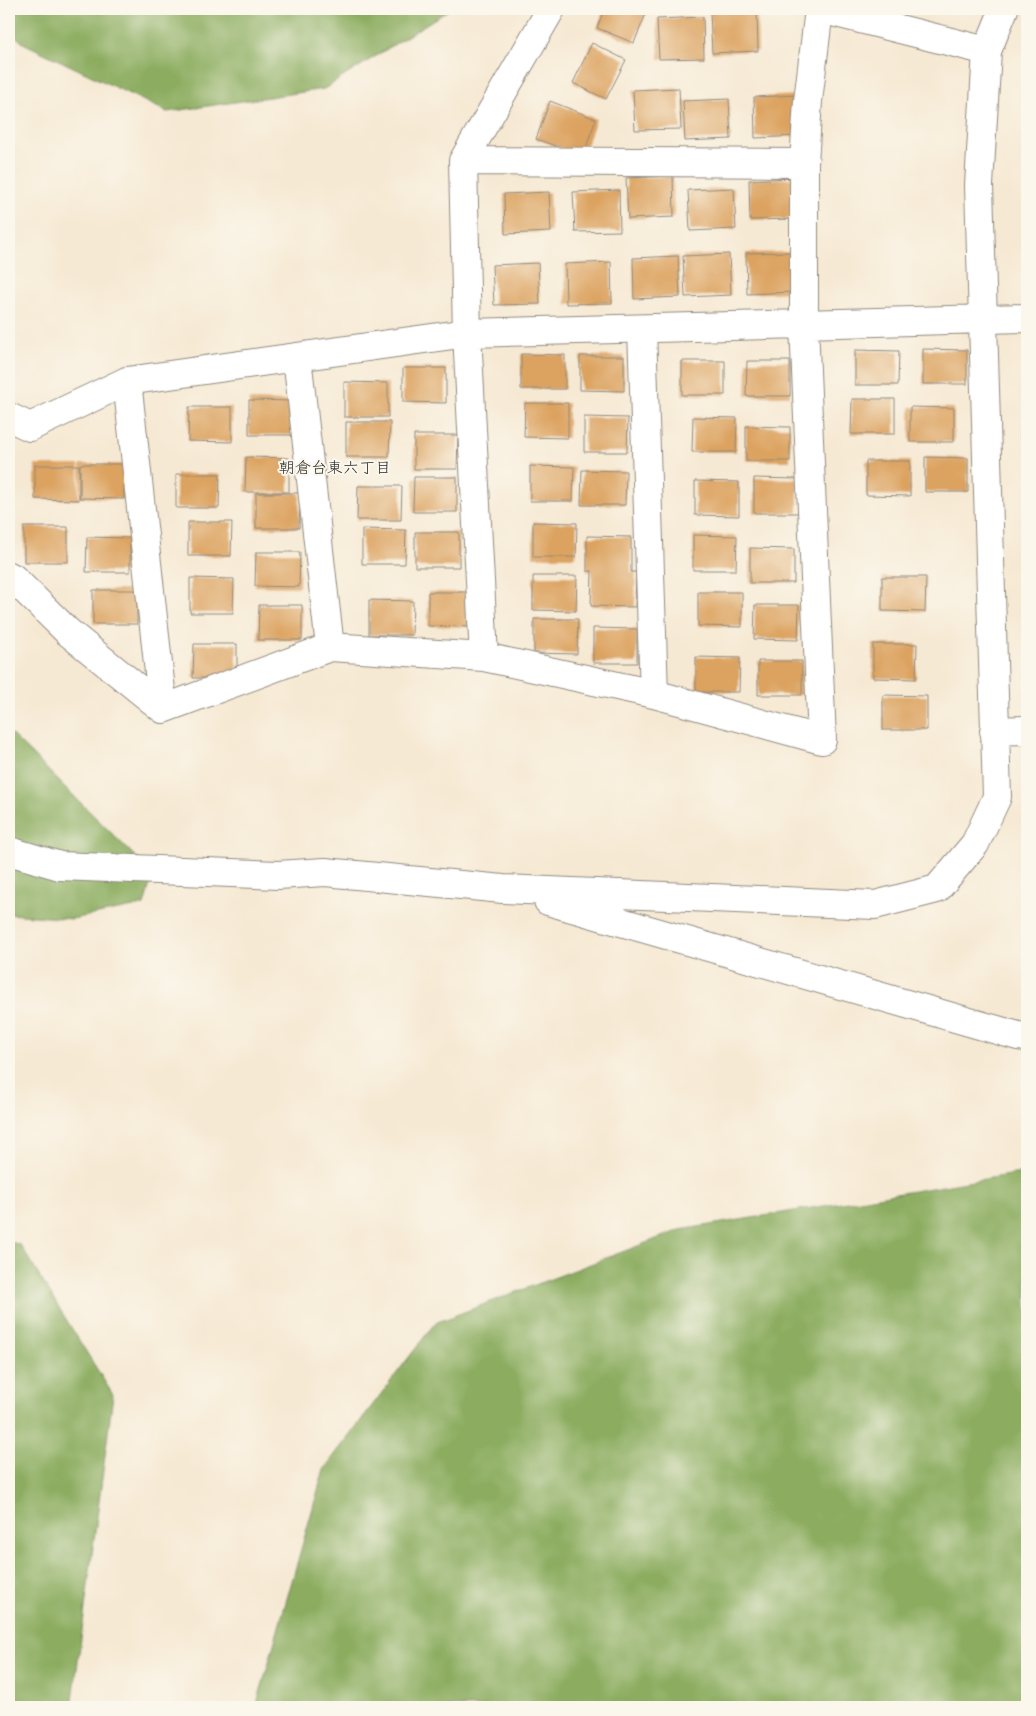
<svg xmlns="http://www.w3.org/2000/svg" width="1036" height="1716" font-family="'Gochi Hand','Klee One',sans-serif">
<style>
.forest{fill:#8cad61;stroke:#5c6c46}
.building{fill:#dca25e}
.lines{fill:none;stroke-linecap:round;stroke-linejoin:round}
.minor-casing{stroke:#908a7f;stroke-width:30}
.minor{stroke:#fff;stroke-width:28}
.labels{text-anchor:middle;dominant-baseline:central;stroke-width:4;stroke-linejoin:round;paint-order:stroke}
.neighbourhood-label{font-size:16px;fill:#2b2b2b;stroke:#fbf7ec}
</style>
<rect width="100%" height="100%" fill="#fbf7ec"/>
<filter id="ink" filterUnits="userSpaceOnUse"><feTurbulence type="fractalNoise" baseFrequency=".02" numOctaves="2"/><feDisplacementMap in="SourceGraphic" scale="10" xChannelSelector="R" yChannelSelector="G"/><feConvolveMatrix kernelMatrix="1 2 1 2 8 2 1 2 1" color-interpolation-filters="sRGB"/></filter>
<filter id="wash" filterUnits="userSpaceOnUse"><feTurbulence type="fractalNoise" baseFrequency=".0096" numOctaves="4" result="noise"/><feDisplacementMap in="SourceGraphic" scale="20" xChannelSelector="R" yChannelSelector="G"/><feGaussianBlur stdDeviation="1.12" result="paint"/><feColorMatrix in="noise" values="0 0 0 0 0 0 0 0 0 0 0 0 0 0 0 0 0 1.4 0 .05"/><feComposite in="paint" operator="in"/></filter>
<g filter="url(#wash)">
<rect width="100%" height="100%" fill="#f6e9d3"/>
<path class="forest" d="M 9,9 L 450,9 L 324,89 L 167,112 L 23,43 L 9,30 Z
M 9,732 L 153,874 L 144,905 L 72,919 L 9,914 Z
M 1027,1172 L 1027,1707 L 256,1707 L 324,1469 L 435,1323 L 680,1230 Z
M 9,1241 L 20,1245 L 113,1395 L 72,1707 L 9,1707 Z"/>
<g id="blocks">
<path class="building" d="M 604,9 L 648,9 L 634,43 L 597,28 Z
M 757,10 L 758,51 L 712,53 L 710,12 Z
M 703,17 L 704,58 L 659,59 L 657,19 Z
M 592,43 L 626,60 L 606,99 L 573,83 Z
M 679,88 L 681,129 L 635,130 L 633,90 Z
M 800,95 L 801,136 L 755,138 L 754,97 Z
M 729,99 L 731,139 L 685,141 L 683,101 Z
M 550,101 L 596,119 L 583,156 L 536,139 Z
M 673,176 L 674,217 L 628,219 L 626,178 Z
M 795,178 L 797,219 L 750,220 L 749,180 Z
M 734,188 L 736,229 L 690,231 L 688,190 Z
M 619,190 L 620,231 L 575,232 L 573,192 Z
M 549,192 L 551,232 L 505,234 L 504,194 Z
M 791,252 L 793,292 L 747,294 L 746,253 Z
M 729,254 L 731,295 L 685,297 L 683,256 Z
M 678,256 L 680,297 L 634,299 L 633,258 Z
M 1024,261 L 1027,261 L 1027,295 L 1024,295 Z
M 611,262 L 612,303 L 566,304 L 565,264 Z
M 538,263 L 540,304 L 494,305 L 492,265 Z
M 923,349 L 967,350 L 967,384 L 923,384 Z
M 855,350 L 899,351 L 898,385 L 855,385 Z
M 521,354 L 565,355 L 565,389 L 521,389 Z
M 580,356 L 624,356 L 624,391 L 580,390 Z
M 682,361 L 725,361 L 725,395 L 682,395 Z
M 747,361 L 790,361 L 790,396 L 746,396 Z
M 403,368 L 446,368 L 446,403 L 403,402 Z
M 344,382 L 388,383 L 388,417 L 344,417 Z
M 852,399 L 895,399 L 895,434 L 851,434 Z
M 249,400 L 293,401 L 293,435 L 249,435 Z
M 525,403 L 568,403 L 568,438 L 524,437 Z
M 1025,403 L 1027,403 L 1027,437 L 1024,437 Z
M 189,407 L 232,407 L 232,442 L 188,441 Z
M 910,407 L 954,408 L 954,442 L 910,442 Z
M 584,417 L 628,418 L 627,452 L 584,452 Z
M 693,417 L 737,418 L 736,452 L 692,452 Z
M 346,422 L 390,422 L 389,457 L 346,457 Z
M 746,426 L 790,427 L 790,461 L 746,461 Z
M 414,435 L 458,435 L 457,469 L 414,469 Z
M 246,457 L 289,458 L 289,492 L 245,492 Z
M 925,457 L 968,458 L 968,492 L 925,492 Z
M 866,461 L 910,461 L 910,496 L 866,495 Z
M 80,464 L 124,464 L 124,499 L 80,498 Z
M 35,465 L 79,465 L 79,500 L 35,499 Z
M 530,466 L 574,467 L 573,501 L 530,501 Z
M 582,470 L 626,471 L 625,505 L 581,505 Z
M 176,474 L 220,474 L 219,508 L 176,508 Z
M 414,477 L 457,477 L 457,512 L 413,512 Z
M 754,478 L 798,479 L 798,513 L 754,513 Z
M 695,481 L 739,482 L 739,516 L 695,515 Z
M 358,486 L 402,486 L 401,520 L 357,520 Z
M 256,493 L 300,493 L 299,528 L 256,528 Z
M 188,522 L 232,522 L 231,556 L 188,556 Z
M 533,522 L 577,523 L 576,557 L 533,557 Z
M 24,527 L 68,527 L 68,562 L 24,562 Z
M 362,529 L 406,530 L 405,564 L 362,564 Z
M 415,532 L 459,532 L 459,567 L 415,567 Z
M 693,535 L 737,536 L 736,570 L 693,570 Z
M 587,536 L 631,537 L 631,572 L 636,572 L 635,607 L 591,606 L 592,571 L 587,571 Z
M 87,537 L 130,538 L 130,572 L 86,572 Z
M 750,548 L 794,549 L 794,583 L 750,583 Z
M 256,552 L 300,552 L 299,587 L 255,586 Z
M 533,576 L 577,576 L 576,611 L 533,610 Z
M 882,577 L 926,577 L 925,612 L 882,611 Z
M 190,578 L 234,579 L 233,613 L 190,613 Z
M 93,590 L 137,590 L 137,624 L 93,624 Z
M 428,592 L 472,592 L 472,627 L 428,626 Z
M 698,592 L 742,592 L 742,627 L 698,626 Z
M 369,600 L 413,601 L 412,635 L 369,635 Z
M 259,605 L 302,605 L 302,640 L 258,640 Z
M 755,605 L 799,605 L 798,640 L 754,639 Z
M 534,619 L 578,619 L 577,654 L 534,653 Z
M 593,628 L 637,629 L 637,663 L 593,663 Z
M 194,644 L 237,644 L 237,678 L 193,678 Z
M 873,644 L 917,644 L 916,679 L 873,678 Z
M 696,657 L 740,658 L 739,692 L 696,692 Z
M 758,661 L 802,661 L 802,695 L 758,695 Z
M 883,695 L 927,696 L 927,730 L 883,730 Z"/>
</g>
</g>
<g filter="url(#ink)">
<use href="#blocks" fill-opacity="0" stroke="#908a7f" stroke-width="1"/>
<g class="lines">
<g class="minor-casing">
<path id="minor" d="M 820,9 L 987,51
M 463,161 L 804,163
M 642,329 L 654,694
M 297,357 L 330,647
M 127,381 L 163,709
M 9,417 L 30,427 L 127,381 L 467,333 L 1027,318
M 9,576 L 13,578 L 68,632 L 163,709
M 484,657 L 467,333 L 463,161 L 551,9
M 163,709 L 330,647 L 484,657 L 654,694 L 822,740 L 804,325 L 804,163 L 808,101 L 819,9
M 994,731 L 1027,730
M 9,851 L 60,866 L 278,875 L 325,872 L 503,889 L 875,905 L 937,889 L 975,844 L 997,797 L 979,185 L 987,51 L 1004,9
M 548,901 L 1018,1036 L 1027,1037"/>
</g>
<use href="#minor" class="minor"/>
</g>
</g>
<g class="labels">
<g class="neighbourhood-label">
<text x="335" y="470">朝倉台東六丁目</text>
</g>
</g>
<rect width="1036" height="1716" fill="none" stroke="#fbf7ec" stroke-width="30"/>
</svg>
